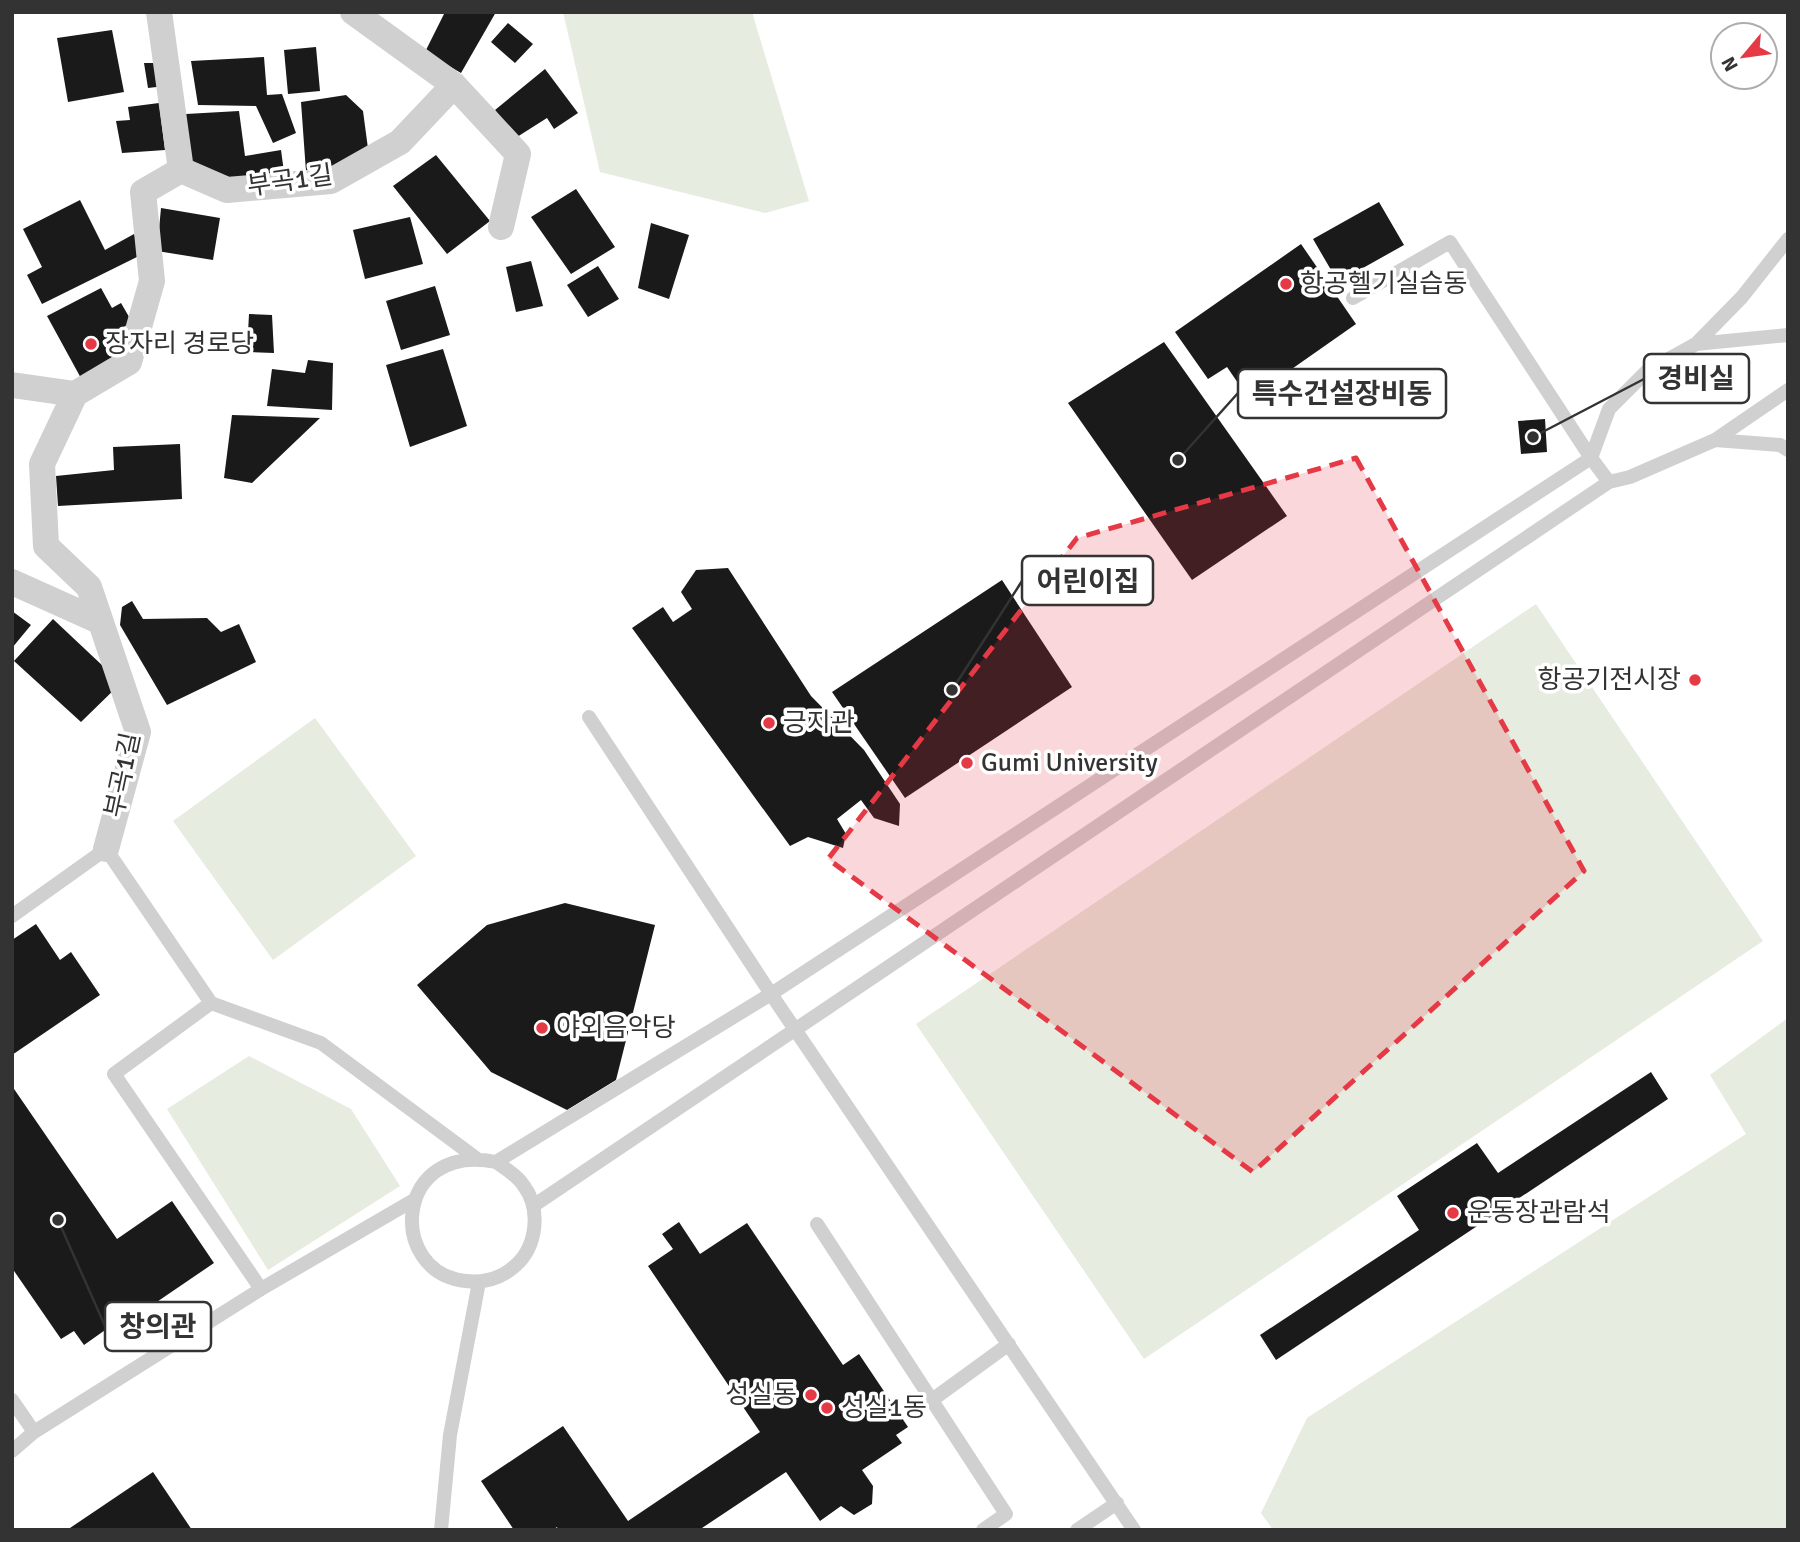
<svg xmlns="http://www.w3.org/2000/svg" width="1800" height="1542" font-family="Signika,'Noto Sans KR',sans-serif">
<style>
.green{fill:#e6ecdf}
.building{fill:#1a1a1a}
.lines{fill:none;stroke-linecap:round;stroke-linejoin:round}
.service{stroke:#d0d0d0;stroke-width:14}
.minor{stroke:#d0d0d0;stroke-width:26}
.marked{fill:#e63946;fill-opacity:0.2;stroke:#e63946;stroke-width:5;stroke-dasharray:14 9;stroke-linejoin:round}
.poi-dot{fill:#e63946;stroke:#fff;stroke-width:2.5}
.labels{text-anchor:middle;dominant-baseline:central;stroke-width:7;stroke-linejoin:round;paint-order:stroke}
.street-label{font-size:26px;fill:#333;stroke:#fff}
.poi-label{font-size:26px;fill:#333;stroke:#fff;text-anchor:start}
.leader{fill:none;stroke:#333;stroke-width:2.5}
.callout-dot{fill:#333;stroke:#fff;stroke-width:2.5}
.callout{fill:#fff;stroke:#333;stroke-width:2.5}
.callout-label{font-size:28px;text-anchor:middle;font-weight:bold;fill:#333}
</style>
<rect width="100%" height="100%" fill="#fff"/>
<path class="green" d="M 563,12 L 752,12 L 809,201 L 765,213 L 600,172 Z
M 1536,604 L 1763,941 L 1144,1359 L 916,1024 Z
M 315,718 L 416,856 L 273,960 L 173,821 Z
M 1788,1018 L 1788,1530 L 1273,1530 L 1261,1513 L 1307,1418 L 1746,1134 L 1710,1075 Z
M 249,1056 L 351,1109 L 400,1186 L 268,1270 L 167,1109 Z"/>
<path class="building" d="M 445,12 L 496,12 L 461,73 L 425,52 Z
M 508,23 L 533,44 L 515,63 L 491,42 Z
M 112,30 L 124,92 L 68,102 L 57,38 Z
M 316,47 L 320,91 L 288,94 L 284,50 Z
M 264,57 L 267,95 L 282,94 L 296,133 L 273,143 L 256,106 L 198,105 L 191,61 Z
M 144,63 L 155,63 L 165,86 L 148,88 Z
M 545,69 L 578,113 L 554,129 L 547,118 L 517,137 L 495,110 Z
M 346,95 L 363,111 L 369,156 L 341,168 L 306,172 L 301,102 Z
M 159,103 L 165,150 L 122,153 L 116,121 L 130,120 L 128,107 Z
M 239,111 L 245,156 L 281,150 L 284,172 L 233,180 L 211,176 L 187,157 L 186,114 Z
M 436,155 L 490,221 L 447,254 L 393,186 Z
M 576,189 L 615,247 L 571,274 L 531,217 Z
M 80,200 L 105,250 L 134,234 L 143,254 L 42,304 L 27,275 L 42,267 L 23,229 Z
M 1379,202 L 1404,245 L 1338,282 L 1313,239 Z
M 161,208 L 220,218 L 213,260 L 157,251 Z
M 410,217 L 423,264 L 365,279 L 353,230 Z
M 651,223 L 689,235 L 669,299 L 638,288 Z
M 1301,244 L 1356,324 L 1249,399 L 1227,367 L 1208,379 L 1175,332 Z
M 531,261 L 543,306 L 516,312 L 506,267 Z
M 598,266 L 619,299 L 588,317 L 567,285 Z
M 435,286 L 450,335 L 401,350 L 386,301 Z
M 101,288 L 112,308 L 121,303 L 132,322 L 114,333 L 127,355 L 82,380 L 47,316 Z
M 249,314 L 272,315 L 274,353 L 247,352 Z
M 1164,342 L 1287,516 L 1192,580 L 1068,403 Z
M 443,349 L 467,426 L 410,447 L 386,365 Z
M 308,360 L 333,363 L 332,410 L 267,406 L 272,369 L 305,373 Z
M 232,415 L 320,418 L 252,483 L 224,478 Z
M 1545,419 L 1547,452 L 1521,454 L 1518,421 Z
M 180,444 L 182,499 L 58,506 L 56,476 L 114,470 L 113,447 Z
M 728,568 L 811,696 L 864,750 L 900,804 L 899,826 L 874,818 L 861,800 L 837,819 L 846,834 L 843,848 L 808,837 L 790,846 L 632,628 L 663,607 L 673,622 L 692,609 L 681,592 L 696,570 Z
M 1002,580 L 1072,687 L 905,798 L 832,692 Z
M 132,601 L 143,619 L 207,618 L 221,632 L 239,624 L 256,662 L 167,705 L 120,625 L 122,607 Z
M 12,611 L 31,625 L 12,648 Z
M 53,619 L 121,683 L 81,722 L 14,661 Z
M 565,903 L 655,925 L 616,1080 L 567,1110 L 491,1072 L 417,985 L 487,925 Z
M 36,924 L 60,960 L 71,952 L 100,995 L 12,1055 L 12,940 Z
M 1651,1072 L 1668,1099 L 1276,1360 L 1260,1335 L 1419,1230 L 1397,1196 L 1477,1143 L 1498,1173 Z
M 12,1086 L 117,1239 L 172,1201 L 214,1263 L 120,1327 L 108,1328 L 84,1345 L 74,1331 L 61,1339 L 12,1268 Z
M 679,1222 L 700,1254 L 747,1223 L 843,1365 L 859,1354 L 908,1427 L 896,1435 L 902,1443 L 862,1470 L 873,1486 L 872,1504 L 854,1515 L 841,1506 L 820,1521 L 786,1472 L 699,1530 L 558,1530 L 557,1527 L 553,1530 L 514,1530 L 481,1481 L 563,1426 L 628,1521 L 760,1432 L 648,1266 L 673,1249 L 662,1234 Z
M 153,1472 L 192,1530 L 67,1530 Z"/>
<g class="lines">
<path class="service" d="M 1353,298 L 1450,242 L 1591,458 L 1609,482
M 1696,344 L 1788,335
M 1715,440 L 1780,445 L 1788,450
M 589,717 L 771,994 L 1134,1530
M 12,916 L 106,849 L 211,1003 L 321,1043 L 476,1158
M 211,1003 L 114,1074 L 261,1289
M 496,1162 C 506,1169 517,1175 524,1186 C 541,1209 537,1246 516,1265 C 502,1278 484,1283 466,1281 C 386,1273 394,1141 496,1162 L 771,994 L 1591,458 L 1609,409 L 1647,371 L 1696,344 L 1742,297 L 1788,239
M 533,1206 L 1609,482 L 1630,477 L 1715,440 L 1788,390
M 817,1224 L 1006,1514 L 983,1530
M 12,1400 L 34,1432
M 932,1400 L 1009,1344
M 12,1451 L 34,1432 L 261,1289 L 414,1200
M 441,1530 L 450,1435 L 479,1282
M 1077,1530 L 1117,1503"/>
<path class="minor" d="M 159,12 L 181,170
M 454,85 L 518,154 L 501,227
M 181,170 L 227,190 L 331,181 L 400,142 L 454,85 L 353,12
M 12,385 L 75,394
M 12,582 L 101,622
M 106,849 L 138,732 L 89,587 L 46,546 L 42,464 L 75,394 L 129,362 L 152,281 L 143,192 L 181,170"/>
</g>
<path class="marked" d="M 1356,458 L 1584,871 L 1253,1172 L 828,859 L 1077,538 Z"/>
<g class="poi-dot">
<circle cx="1286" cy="284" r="7"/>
<circle cx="91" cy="344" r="7"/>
<circle cx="1695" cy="680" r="7"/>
<circle cx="769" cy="723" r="7"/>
<circle cx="967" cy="763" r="7"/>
<circle cx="542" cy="1028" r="7"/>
<circle cx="1453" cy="1213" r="7"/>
<circle cx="811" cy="1395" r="7"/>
<circle cx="827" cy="1408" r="7"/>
</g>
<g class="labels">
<g class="street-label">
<text transform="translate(290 181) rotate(-8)">부곡1길</text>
<text transform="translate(123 775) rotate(-78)">부곡1길</text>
</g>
<g class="poi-label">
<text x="1300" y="284">항공헬기실습동</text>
<text x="105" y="344">장자리 경로당</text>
<text x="1681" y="680" text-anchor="end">항공기전시장</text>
<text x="783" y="723">긍지관</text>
<text x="981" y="763">Gumi University</text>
<text x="556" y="1028">야외음악당</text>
<text x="1467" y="1213">운동장관람석</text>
<text x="797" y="1395" text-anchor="end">성실동</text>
<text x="841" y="1408">성실1동</text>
</g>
</g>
<path class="leader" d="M1533 437L1644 379M1178 460L1238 393M952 690L1022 581M58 1220L105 1326"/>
<g class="callout-dot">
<circle cx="1533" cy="437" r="7"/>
<circle cx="1178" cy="460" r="7"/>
<circle cx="952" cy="690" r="7"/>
<circle cx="58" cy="1220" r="7"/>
</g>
<g class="callout">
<rect x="1644" y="354" width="105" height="49" rx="7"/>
<rect x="1238" y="369" width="208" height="49" rx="7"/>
<rect x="1022" y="556" width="131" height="49" rx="7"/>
<rect x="105" y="1302" width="106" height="49" rx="7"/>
</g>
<g class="callout-label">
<text x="1696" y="388">경비실</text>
<text x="1342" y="403">특수건설장비동</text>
<text x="1088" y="591">어린이집</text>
<text x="158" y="1336">창의관</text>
</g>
<rect width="1800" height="1542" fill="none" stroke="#333333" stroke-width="28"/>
<g transform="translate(1744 56) rotate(241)"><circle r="33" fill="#ffffff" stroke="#adadad" stroke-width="2"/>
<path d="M0-5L12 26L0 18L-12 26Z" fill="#e63946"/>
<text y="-10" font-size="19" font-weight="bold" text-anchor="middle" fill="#333333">N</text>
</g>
</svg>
